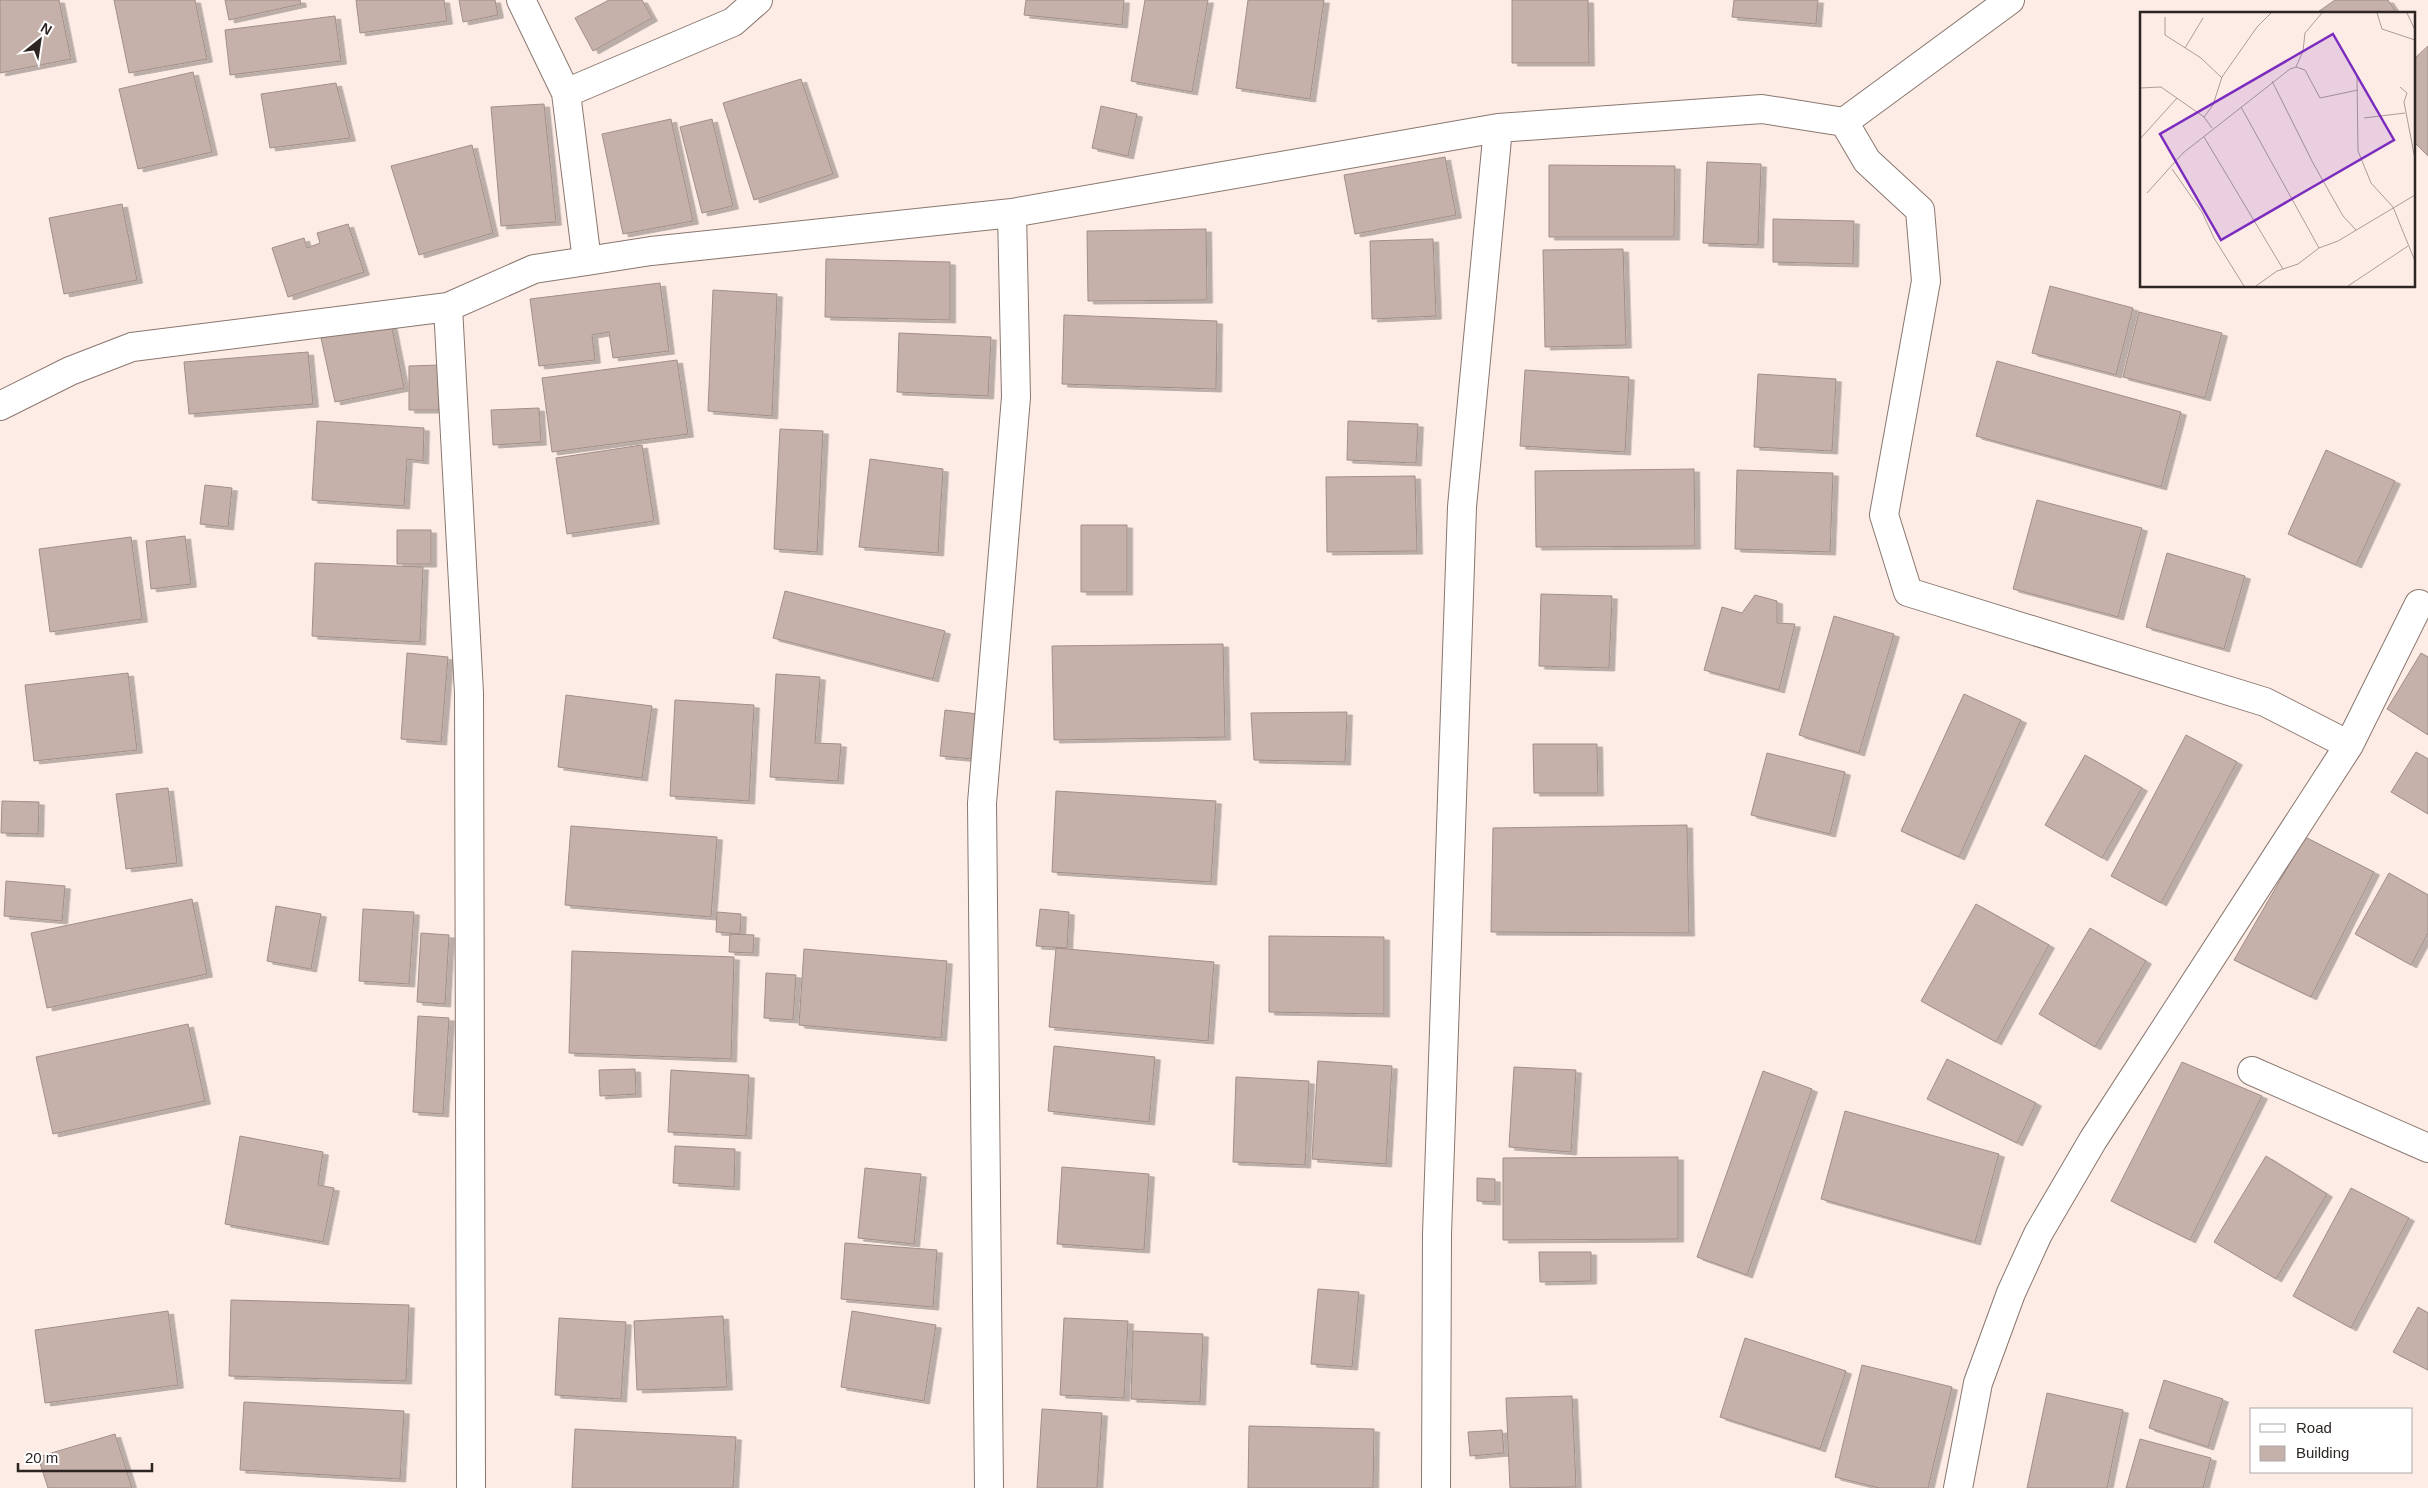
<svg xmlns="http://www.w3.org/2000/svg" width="2428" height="1488" font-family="Arial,sans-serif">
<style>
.building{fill:#c5b1a9;stroke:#a18e87;filter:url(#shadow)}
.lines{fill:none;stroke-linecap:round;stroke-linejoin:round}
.minor-casing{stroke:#89776f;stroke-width:30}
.minor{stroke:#fff;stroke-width:28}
.inset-road{fill:none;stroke:#aa9c97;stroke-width:1}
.view{fill:#7b2cbf;fill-opacity:0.15;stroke:#7b2cbf;stroke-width:2.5}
.inset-edge{fill:none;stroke:#2d2522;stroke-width:2.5}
</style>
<defs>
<filter id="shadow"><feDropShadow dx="5.5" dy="3" stdDeviation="0" flood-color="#0004"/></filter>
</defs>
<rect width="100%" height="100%" fill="#fdece5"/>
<path class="building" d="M 0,0 L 59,0 L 71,59 L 0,73 Z
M 114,0 L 195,0 L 207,59 L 129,73 Z
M 225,0 L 300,0 L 301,4 L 229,20 Z
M 356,0 L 444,0 L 447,21 L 360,33 Z
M 459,0 L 495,0 L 498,15 L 463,22 Z
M 609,0 L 642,0 L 652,18 L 593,51 L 575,18 Z
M 1026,0 L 1124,0 L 1122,25 L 1024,15 Z
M 1145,0 L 1208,0 L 1192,92 L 1131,81 Z
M 1248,0 L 1324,0 L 1310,99 L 1236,88 Z
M 1512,0 L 1588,0 L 1589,63 L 1512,63 Z
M 1734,0 L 1818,0 L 1816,24 L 1732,17 Z
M 2335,0 L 2388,0 L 2397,14 L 2315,14 Z
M 335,16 L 341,61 L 230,75 L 225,30 Z
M 2428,46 L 2428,156 L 2414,142 L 2414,59 Z
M 193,72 L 212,152 L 138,169 L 119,89 Z
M 801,79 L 833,174 L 754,200 L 723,103 Z
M 336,83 L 350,138 L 270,148 L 261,94 Z
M 544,104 L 556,222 L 501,226 L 491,107 Z
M 1101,106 L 1137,114 L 1128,156 L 1092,148 Z
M 671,119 L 693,221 L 623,234 L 602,134 Z
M 712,119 L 733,206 L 702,213 L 680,127 Z
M 472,145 L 493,233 L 419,255 L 391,166 Z
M 1445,157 L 1456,215 L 1355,234 L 1344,175 Z
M 1707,162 L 1761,164 L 1758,245 L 1703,243 Z
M 1549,165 L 1675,166 L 1674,237 L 1549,237 Z
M 122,204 L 137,280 L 64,294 L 49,218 Z
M 1773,219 L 1854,221 L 1853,264 L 1773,262 Z
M 348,224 L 364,272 L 288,297 L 272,248 L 304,238 L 307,248 L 320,243 L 317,233 Z
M 1206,229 L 1207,300 L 1088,301 L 1087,231 Z
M 1433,239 L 1436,316 L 1372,319 L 1370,241 Z
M 1623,249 L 1626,345 L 1545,347 L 1543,250 Z
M 826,259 L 950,262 L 950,320 L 825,317 Z
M 660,283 L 669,351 L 613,358 L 609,332 L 592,335 L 595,360 L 539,366 L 530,299 Z
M 2050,286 L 2133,308 L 2116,375 L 2032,353 Z
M 713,290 L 777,294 L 772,416 L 708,411 Z
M 2139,312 L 2222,333 L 2205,398 L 2123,377 Z
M 1064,315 L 1217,321 L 1216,389 L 1062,384 Z
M 391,323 L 404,388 L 335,402 L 321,338 Z
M 899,333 L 991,337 L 988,396 L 897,392 Z
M 308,352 L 313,404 L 189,414 L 184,362 Z
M 677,360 L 688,434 L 552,452 L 542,378 Z
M 1997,361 L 2181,412 L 2161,487 L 1976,436 Z
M 440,365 L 439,410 L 409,410 L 409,366 Z
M 1525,370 L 1629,377 L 1625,452 L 1520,446 Z
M 1758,374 L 1836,379 L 1832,451 L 1754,447 Z
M 539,408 L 541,442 L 493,445 L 491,410 Z
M 317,421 L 424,428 L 423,461 L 407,459 L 404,506 L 312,500 Z
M 1348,421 L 1418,424 L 1416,463 L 1347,460 Z
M 780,429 L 823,431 L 817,552 L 774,549 Z
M 642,445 L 654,521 L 567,534 L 556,458 Z
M 2326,450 L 2395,481 L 2356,565 L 2288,534 Z
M 870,459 L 943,469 L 938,553 L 859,547 Z
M 1694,469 L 1695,546 L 1536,547 L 1535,471 Z
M 1737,470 L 1833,473 L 1830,552 L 1735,549 Z
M 1415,476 L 1417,551 L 1327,552 L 1326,477 Z
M 205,485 L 232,488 L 228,527 L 200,524 Z
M 2037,500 L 2142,528 L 2118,617 L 2013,589 Z
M 1081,525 L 1127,525 L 1127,592 L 1081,592 Z
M 397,530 L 431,530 L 431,564 L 397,564 Z
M 185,536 L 191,584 L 151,589 L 146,541 Z
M 131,537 L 142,619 L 50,632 L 39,549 Z
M 2167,553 L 2245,576 L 2224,649 L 2146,627 Z
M 315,563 L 423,567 L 420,642 L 312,636 Z
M 785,591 L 945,631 L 933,679 L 773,638 Z
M 1541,594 L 1612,596 L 1609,668 L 1539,666 Z
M 1755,595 L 1777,601 L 1777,623 L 1795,624 L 1779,690 L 1704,670 L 1722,607 L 1742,613 Z
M 1834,616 L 1894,634 L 1859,753 L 1799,735 Z
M 1223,644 L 1225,737 L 1054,740 L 1052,646 Z
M 407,653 L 448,657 L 441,742 L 401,739 Z
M 2421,653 L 2428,657 L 2428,735 L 2387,709 Z
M 128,673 L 137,750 L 34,761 L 25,685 Z
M 776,674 L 820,677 L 815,743 L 841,744 L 838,781 L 770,777 Z
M 1964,694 L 2021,720 L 1959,857 L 1901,831 Z
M 566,695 L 652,706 L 642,778 L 558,767 Z
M 675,700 L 754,705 L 749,801 L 670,796 Z
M 945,710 L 978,714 L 973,759 L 940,756 Z
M 1347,712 L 1345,762 L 1254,760 L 1251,713 Z
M 2186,735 L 2237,762 L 2161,903 L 2111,876 Z
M 1533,744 L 1597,744 L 1598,793 L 1534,793 Z
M 2416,752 L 2428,759 L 2428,814 L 2391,792 Z
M 1767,753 L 1845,772 L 1830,834 L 1751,815 Z
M 2085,755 L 2142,788 L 2102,858 L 2045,825 Z
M 168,788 L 177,863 L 126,869 L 116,794 Z
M 1056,791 L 1216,801 L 1211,882 L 1052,872 Z
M 2,801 L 39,802 L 38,834 L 1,833 Z
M 1687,825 L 1689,933 L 1491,932 L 1493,828 Z
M 571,826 L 717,837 L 711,917 L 565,905 Z
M 2305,837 L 2374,872 L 2311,997 L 2234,960 Z
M 2389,873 L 2428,895 L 2428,933 L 2411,965 L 2355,934 Z
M 6,881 L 65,886 L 62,921 L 4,916 Z
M 192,899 L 207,974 L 47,1008 L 31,933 Z
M 1976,904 L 2049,945 L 1996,1042 L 1921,1001 Z
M 276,906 L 321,914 L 311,969 L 267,961 Z
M 363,909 L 414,912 L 409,984 L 359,981 Z
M 1040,909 L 1069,912 L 1067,948 L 1036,946 Z
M 717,912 L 741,914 L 740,934 L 716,932 Z
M 2090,928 L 2146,961 L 2095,1047 L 2039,1014 Z
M 421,933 L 449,935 L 445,1004 L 417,1002 Z
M 730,934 L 754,935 L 753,953 L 729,952 Z
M 1269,936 L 1384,937 L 1384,1014 L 1269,1012 Z
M 1056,948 L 1214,962 L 1208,1041 L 1049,1027 Z
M 804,949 L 947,961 L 941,1038 L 799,1025 Z
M 572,951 L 734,957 L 731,1059 L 569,1053 Z
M 766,973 L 796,975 L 793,1020 L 764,1018 Z
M 418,1016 L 449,1018 L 443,1114 L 413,1112 Z
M 188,1024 L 205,1101 L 53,1134 L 36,1057 Z
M 1054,1046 L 1155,1057 L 1149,1122 L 1048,1111 Z
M 1947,1059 L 2036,1103 L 2017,1143 L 1927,1099 Z
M 1318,1061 L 1392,1066 L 1386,1164 L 1312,1159 Z
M 2182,1062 L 2262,1096 L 2190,1240 L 2111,1201 Z
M 1514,1067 L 1576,1070 L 1571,1152 L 1509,1147 Z
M 635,1069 L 636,1094 L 600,1096 L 599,1070 Z
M 671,1070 L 749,1075 L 746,1136 L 668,1132 Z
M 1763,1071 L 1812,1089 L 1747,1275 L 1697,1257 Z
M 1236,1077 L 1309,1081 L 1305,1165 L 1233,1162 Z
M 1845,1111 L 1999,1154 L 1975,1242 L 1821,1199 Z
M 240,1136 L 323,1152 L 318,1185 L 334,1188 L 323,1242 L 225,1224 Z
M 675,1146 L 735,1149 L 734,1187 L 673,1183 Z
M 2266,1156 L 2327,1194 L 2276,1279 L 2214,1242 Z
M 1678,1157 L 1678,1239 L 1503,1240 L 1503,1158 Z
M 1062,1167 L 1149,1174 L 1144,1250 L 1057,1244 Z
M 865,1168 L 921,1174 L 914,1244 L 858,1238 Z
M 1477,1178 L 1495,1179 L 1495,1202 L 1477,1201 Z
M 2351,1188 L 2409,1218 L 2351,1328 L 2293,1296 Z
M 845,1243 L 937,1250 L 933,1307 L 841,1299 Z
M 1539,1252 L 1591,1252 L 1591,1281 L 1540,1282 Z
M 1318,1289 L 1359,1292 L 1352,1367 L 1311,1364 Z
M 231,1300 L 409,1305 L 406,1381 L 229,1376 Z
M 2418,1307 L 2428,1313 L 2428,1370 L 2393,1352 Z
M 168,1311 L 178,1385 L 45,1403 L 35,1330 Z
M 852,1311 L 936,1325 L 924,1401 L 841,1387 Z
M 723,1316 L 727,1387 L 637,1390 L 634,1321 Z
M 559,1318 L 626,1322 L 621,1399 L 555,1395 Z
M 1064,1318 L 1128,1321 L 1124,1398 L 1060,1395 Z
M 1133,1331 L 1203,1334 L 1200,1402 L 1131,1399 Z
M 1745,1338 L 1846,1371 L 1820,1449 L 1720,1417 Z
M 1862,1365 L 1952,1387 L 1928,1488 L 1879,1488 L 1835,1477 Z
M 2164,1380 L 2223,1399 L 2208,1447 L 2149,1428 Z
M 2047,1393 L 2123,1410 L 2107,1488 L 2027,1488 Z
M 1572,1396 L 1576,1487 L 1510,1488 L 1506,1398 Z
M 244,1402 L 404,1411 L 400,1479 L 240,1470 Z
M 1042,1409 L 1102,1413 L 1097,1488 L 1037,1488 Z
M 1249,1426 L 1374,1429 L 1373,1488 L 1248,1488 Z
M 575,1429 L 736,1437 L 733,1488 L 572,1488 Z
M 1502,1430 L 1504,1453 L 1470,1456 L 1468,1432 Z
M 115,1434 L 132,1488 L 48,1488 L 38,1457 Z
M 2140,1439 L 2211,1458 L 2203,1488 L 2126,1488 Z"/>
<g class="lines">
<g class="minor-casing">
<path id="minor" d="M 521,0 L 566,93 L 587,261
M 566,93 L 733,22 L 758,0
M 1844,122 L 2010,0
M 448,307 L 469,693 L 471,1488
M 0,406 L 70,371 L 132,347 L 448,307 L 534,269 L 587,261 L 651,251 L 1012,213 L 1498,128 L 1762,109 L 1844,122 L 1867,161 L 1920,210 L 1926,281 L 1884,515 L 1908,592 L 2265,702 L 2349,745
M 2252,1071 L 2428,1148
M 989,1488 L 982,803 L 1016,397 L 1012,213
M 1436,1488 L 1437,1234 L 1462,507 L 1498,128
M 1958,1488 L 1978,1383 L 2011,1293 L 2038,1234 L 2093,1140 L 2349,745 L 2419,604"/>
</g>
<use href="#minor" class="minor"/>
</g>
<g transform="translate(2140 12)">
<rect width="275" height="275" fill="#fdece5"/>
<path class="inset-road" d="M 237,1 L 242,17 L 275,28M 267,1 L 275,18M 25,5 L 25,23 L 61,46 L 82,66M 45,36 L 63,6M 156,55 L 163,39 L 165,21 L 182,1M 217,65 L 218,139 L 231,171 L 253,195 L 275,249M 132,69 L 173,151 L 203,204 L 216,218M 260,75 L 267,81 L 264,90 L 275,147M 0,76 L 21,75 L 64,105 L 72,116M 101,95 L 179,236M 64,105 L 73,93 L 82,65 L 117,15 L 131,1M 224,106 L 265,101M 64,125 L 143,257M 0,127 L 37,86M 32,157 L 62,200 L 74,226 L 104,274M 7,181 L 43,141 L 150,57 L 156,55 L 165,58 L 180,86 L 218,78M 116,274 L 137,259 L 158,252 L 179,236 L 198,229 L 275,183M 208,274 L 268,234"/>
<path class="view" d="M 193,22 L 254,128 L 81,228 L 20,122 Z"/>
<rect width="275" height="275" class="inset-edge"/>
</g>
<rect x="2250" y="1408" width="162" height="65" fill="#ffffff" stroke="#aba8a7"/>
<rect x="2260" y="1424" width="25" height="8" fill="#ffffff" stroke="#aba8a7"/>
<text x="2296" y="1433" font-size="15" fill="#2d2522">Road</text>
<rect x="2260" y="1446" width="25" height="15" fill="#c5b1a9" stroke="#aba8a7"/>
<text x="2296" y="1458" font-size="15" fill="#2d2522">Building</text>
<g transform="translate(40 40) rotate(30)" stroke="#ffffff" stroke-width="4" paint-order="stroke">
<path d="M0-4L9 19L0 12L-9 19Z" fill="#2d2522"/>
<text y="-8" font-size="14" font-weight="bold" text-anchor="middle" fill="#2d2522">N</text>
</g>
<path d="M18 1463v8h134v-8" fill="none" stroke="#2d2522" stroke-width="2.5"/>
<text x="25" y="1463" font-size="15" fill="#2d2522" stroke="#ffffff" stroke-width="4" paint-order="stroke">20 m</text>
</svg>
